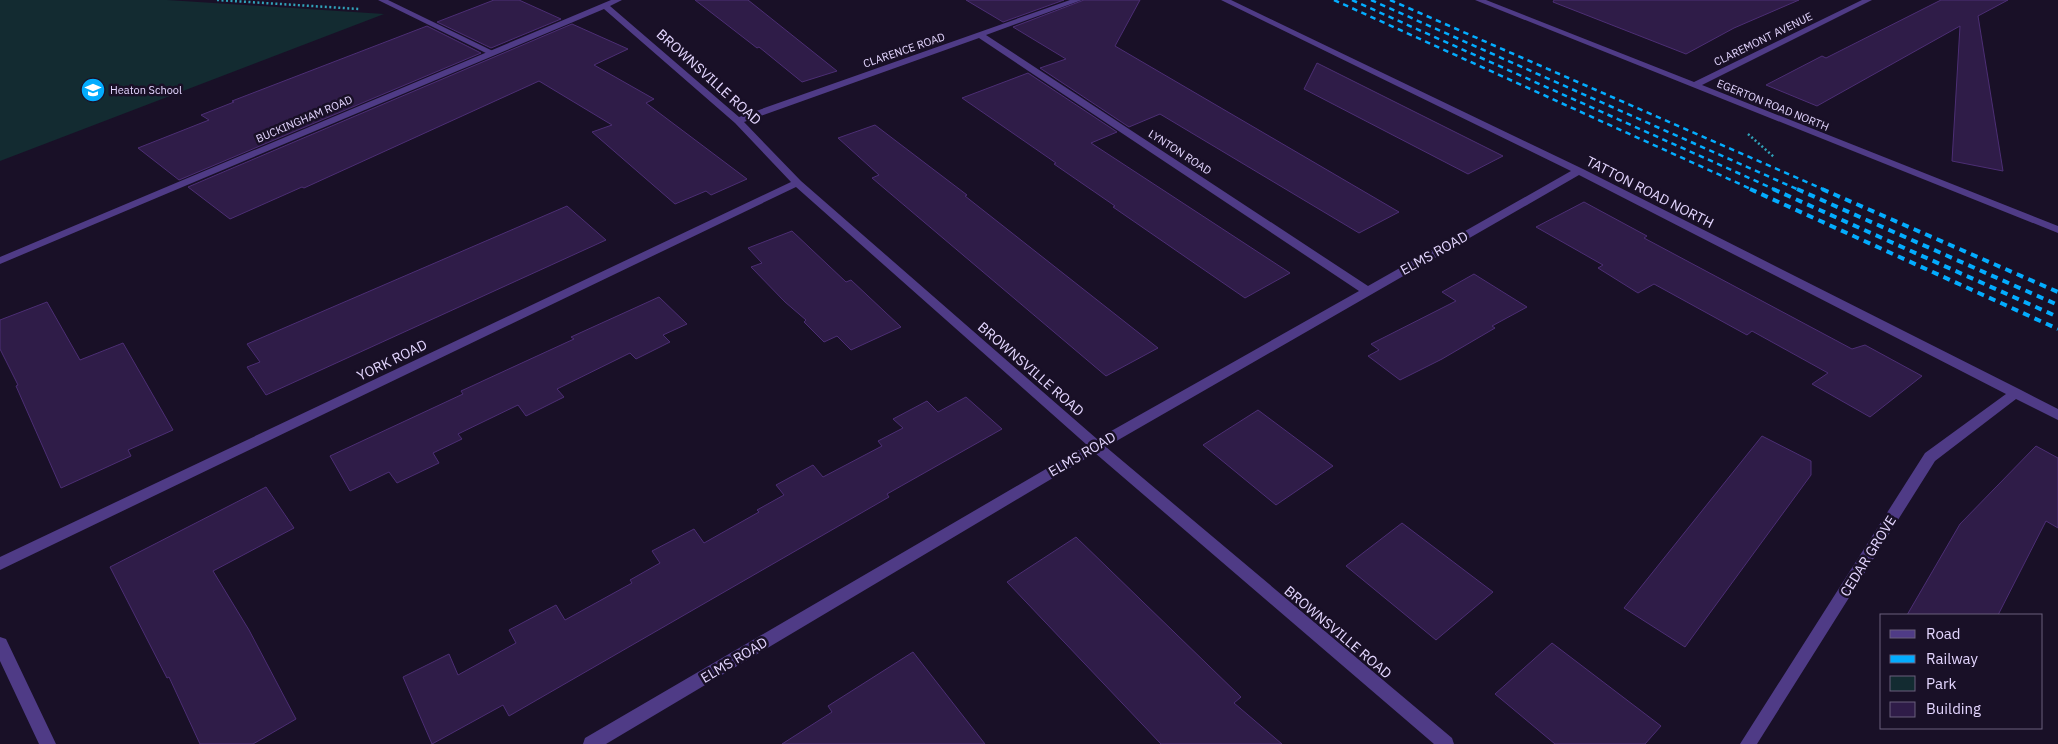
<svg xmlns="http://www.w3.org/2000/svg" width="2058" height="744" font-family="'IBM Plex Sans',sans-serif">
<style>
.green{fill:#132b31}
.building{fill:#2f1c48;stroke:#4c2e74}
.lines{fill:none;stroke-linecap:round;stroke-linejoin:round}
.path{stroke:#30a2b9;stroke-width:2.5;stroke-dasharray:2 2.5;stroke-linecap:butt}
.lane{fill:#4f3b86;fill-rule:evenodd}
.street{fill:#4f3b86;fill-rule:evenodd}
.rail-far1{stroke:#03acfe;stroke-width:2.5;stroke-dasharray:5.5 4.5;stroke-linecap:butt}
.rail{stroke:#03acfe;stroke-width:4;stroke-dasharray:7 5.5;stroke-linecap:butt}
.labels{text-anchor:middle;dominant-baseline:central;stroke-width:5;stroke-linejoin:round;paint-order:stroke}
.far-street-label{font-size:11px;fill:#e4d6ff;stroke:#191027}
.far-poi-label{font-size:11px;fill:#e4d6ff;stroke:#191027;text-anchor:start}
.street-label{font-size:14px;fill:#e4d6ff;stroke:#191027}
</style>
<rect width="100%" height="100%" fill="#191027"/>
<path class="green" d="M 0,0 L 167,0 L 384,14 L 0,161 Z"/>
<path class="building" d="M 494,0 L 519,0 L 561,19 L 491,48 L 437,22 Z
M 695,0 L 748,0 L 837,71 L 802,82 L 759,47 L 757,48 Z
M 966,0 L 1064,0 L 1003,22 Z
M 1084,0 L 1140,0 L 1115,46 L 1399,212 L 1359,233 L 1160,114 L 1129,127 L 1040,68 L 1066,59 L 1013,27 Z
M 1554,0 L 1799,0 L 1734,28 L 1686,54 L 1553,2 Z
M 1941,0 L 2008,0 L 1978,16 L 2003,171 L 1952,161 L 1960,26 L 1817,106 L 1766,85 L 1822,56 L 1826,58 Z
M 572,24 L 628,49 L 594,65 L 654,99 L 646,103 L 747,179 L 711,195 L 706,191 L 675,204 L 592,132 L 612,125 L 539,81 L 304,188 L 302,187 L 230,219 L 188,187 Z
M 427,26 L 481,53 L 179,180 L 138,148 L 209,120 L 201,115 L 234,102 L 232,101 Z
M 1317,63 L 1503,156 L 1468,174 L 1304,89 Z
M 1028,73 L 1117,132 L 1091,143 L 1290,273 L 1245,298 L 1113,207 L 1115,206 L 1054,164 L 1056,163 L 962,98 Z
M 875,125 L 967,195 L 965,196 L 1158,348 L 1106,376 L 872,178 L 879,175 L 838,138 Z
M 1584,202 L 1647,236 L 1644,238 L 1852,349 L 1865,345 L 1922,376 L 1870,417 L 1812,384 L 1828,373 L 1752,331 L 1747,335 L 1654,284 L 1638,293 L 1598,268 L 1603,265 L 1536,227 Z
M 567,206 L 606,240 L 266,395 L 247,367 L 260,362 L 247,344 Z
M 792,231 L 846,282 L 851,280 L 901,327 L 851,350 L 837,336 L 824,342 L 804,322 L 806,320 L 785,302 L 751,267 L 762,263 L 748,248 Z
M 1474,274 L 1527,307 L 1492,326 L 1495,328 L 1442,359 L 1400,380 L 1368,356 L 1379,350 L 1371,344 L 1456,301 L 1442,292 Z
M 659,297 L 687,324 L 663,335 L 670,342 L 636,359 L 630,353 L 557,389 L 564,397 L 526,416 L 518,405 L 458,434 L 462,439 L 433,453 L 439,463 L 397,483 L 389,472 L 350,491 L 330,456 L 463,394 L 461,391 L 574,339 L 571,337 Z
M 47,302 L 80,360 L 123,343 L 173,430 L 128,450 L 131,456 L 61,488 L 16,386 L 18,385 L 0,349 L 0,320 Z
M 966,397 L 1002,429 L 887,494 L 889,497 L 509,716 L 503,705 L 432,744 L 403,677 L 449,654 L 458,675 L 516,643 L 509,630 L 556,605 L 565,620 L 632,583 L 630,580 L 660,563 L 652,551 L 694,529 L 704,543 L 759,512 L 757,510 L 784,495 L 776,485 L 813,465 L 823,477 L 882,446 L 878,441 L 903,428 L 893,419 L 927,401 L 938,412 Z
M 1258,410 L 1333,466 L 1276,505 L 1203,445 Z
M 1762,436 L 1811,461 L 1811,475 L 1685,647 L 1624,608 Z
M 2036,446 L 2058,458 L 2058,528 L 2046,521 L 1998,615 L 1907,615 L 1960,524 Z
M 266,487 L 294,528 L 213,571 L 249,630 L 296,719 L 253,744 L 200,744 L 169,677 L 167,678 L 110,567 Z
M 1402,523 L 1493,592 L 1436,640 L 1346,566 Z
M 1076,537 L 1241,697 L 1234,703 L 1282,744 L 1161,744 L 1007,582 Z
M 1552,643 L 1661,726 L 1645,744 L 1555,744 L 1495,694 Z
M 913,652 L 985,744 L 782,744 L 832,712 L 828,706 Z"/>
<g class="lines">
<path class="path" d="M 217,0 L 359,9
M 1748,134 L 1774,157"/>
<path class="lane" d="M 378,0 L 388,0 L 497,53 L 490,55 Z"/>
<path class="street" d="M 611,0 L 622,0 L 610,6 L 739,117 L 1070,0 L 1082,0 L 986,35 L 1368,286 L 1571,171 L 1221,0 L 1231,0 L 1583,169 L 2021,390 L 2058,409 L 2058,420 L 2016,399 L 1935,461 L 1757,744 L 1740,744 L 1925,453 L 2006,394 L 1579,175 L 1106,447 L 1452,738 L 1454,744 L 1434,744 L 1095,453 L 606,744 L 583,744 L 585,738 L 1087,445 L 796,187 L 0,570 L 0,557 L 791,182 L 735,123 L 604,9 L 0,264 L 0,257 ZM 979,38 L 1359,291 L 1097,439 L 801,181 L 744,122 Z
M 1475,0 L 1486,0 L 1694,82 L 1862,0 L 1872,0 L 1702,85 L 2058,226 L 2058,233 Z
M 0,637 L 6,639 L 56,744 L 39,744 L 0,661 Z"/>
<path class="rail-far1" d="M 1334,0 L 1753,190
M 1352,0 L 1776,190
M 1371,0 L 1799,190
M 1390,0 L 1825,190"/>
<path class="rail" d="M 1750,189 L 2058,329
M 1773,189 L 2058,317
M 1797,189 L 2058,305
M 1822,189 L 2058,292"/>
</g>
<defs>
<g id="school-disc" transform="scale(1.25)"><circle r="9.5" fill="#03acfe" stroke="#191027"/><path d="M0-5L7-2L0 1L-7-2ZM-4 1L0 2.5L4 1V4Q0 6-4 4Z" fill="#fff"/></g>
</defs>
<g fill-rule="evenodd">
<use href="#school-disc" x="93" y="90"/>
</g>
<g class="labels">
<g class="far-street-label">
<text transform="translate(1763 39) rotate(-26)">CLAREMONT AVENUE</text>
<text transform="translate(904 50) rotate(-19)">CLARENCE ROAD</text>
<text transform="translate(1773 105) rotate(22)">EGERTON ROAD NORTH</text>
<text transform="translate(304 119) rotate(-23)">BUCKINGHAM ROAD</text>
<text transform="translate(1180 152) rotate(33)">LYNTON ROAD</text>
</g>
<g class="far-poi-label">
<text x="110" y="90">Heaton School</text>
</g>
<g class="street-label">
<text transform="translate(709 77) rotate(42)">BROWNSVILLE ROAD</text>
<text transform="translate(1650 192) rotate(27)">TATTON ROAD NORTH</text>
<text transform="translate(1434 253) rotate(-29)">ELMS ROAD</text>
<text transform="translate(392 360) rotate(-26)">YORK ROAD</text>
<text transform="translate(1031 369) rotate(41)">BROWNSVILLE ROAD</text>
<text transform="translate(1082 454) rotate(-30)">ELMS ROAD</text>
<text transform="translate(1868 556) rotate(-58)">CEDAR GROVE</text>
<text transform="translate(1338 632) rotate(40)">BROWNSVILLE ROAD</text>
<text transform="translate(734 660) rotate(-31)">ELMS ROAD</text>
</g>
</g>
<rect x="1880" y="614" width="162" height="115" fill="#191027" stroke="#6a5f7d"/>
<rect x="1890" y="630" width="25" height="8" fill="#4f3b86" stroke="#6a5f7d"/>
<text x="1926" y="639" font-size="15" fill="#e4d6ff">Road</text>
<rect x="1890" y="655" width="25" height="8" fill="#03acfe" stroke="#6a5f7d"/>
<text x="1926" y="664" font-size="15" fill="#e4d6ff">Railway</text>
<rect x="1890" y="676" width="25" height="15" fill="#132b31" stroke="#6a5f7d"/>
<text x="1926" y="689" font-size="15" fill="#e4d6ff">Park</text>
<rect x="1890" y="702" width="25" height="15" fill="#2f1c48" stroke="#6a5f7d"/>
<text x="1926" y="714" font-size="15" fill="#e4d6ff">Building</text>
</svg>
